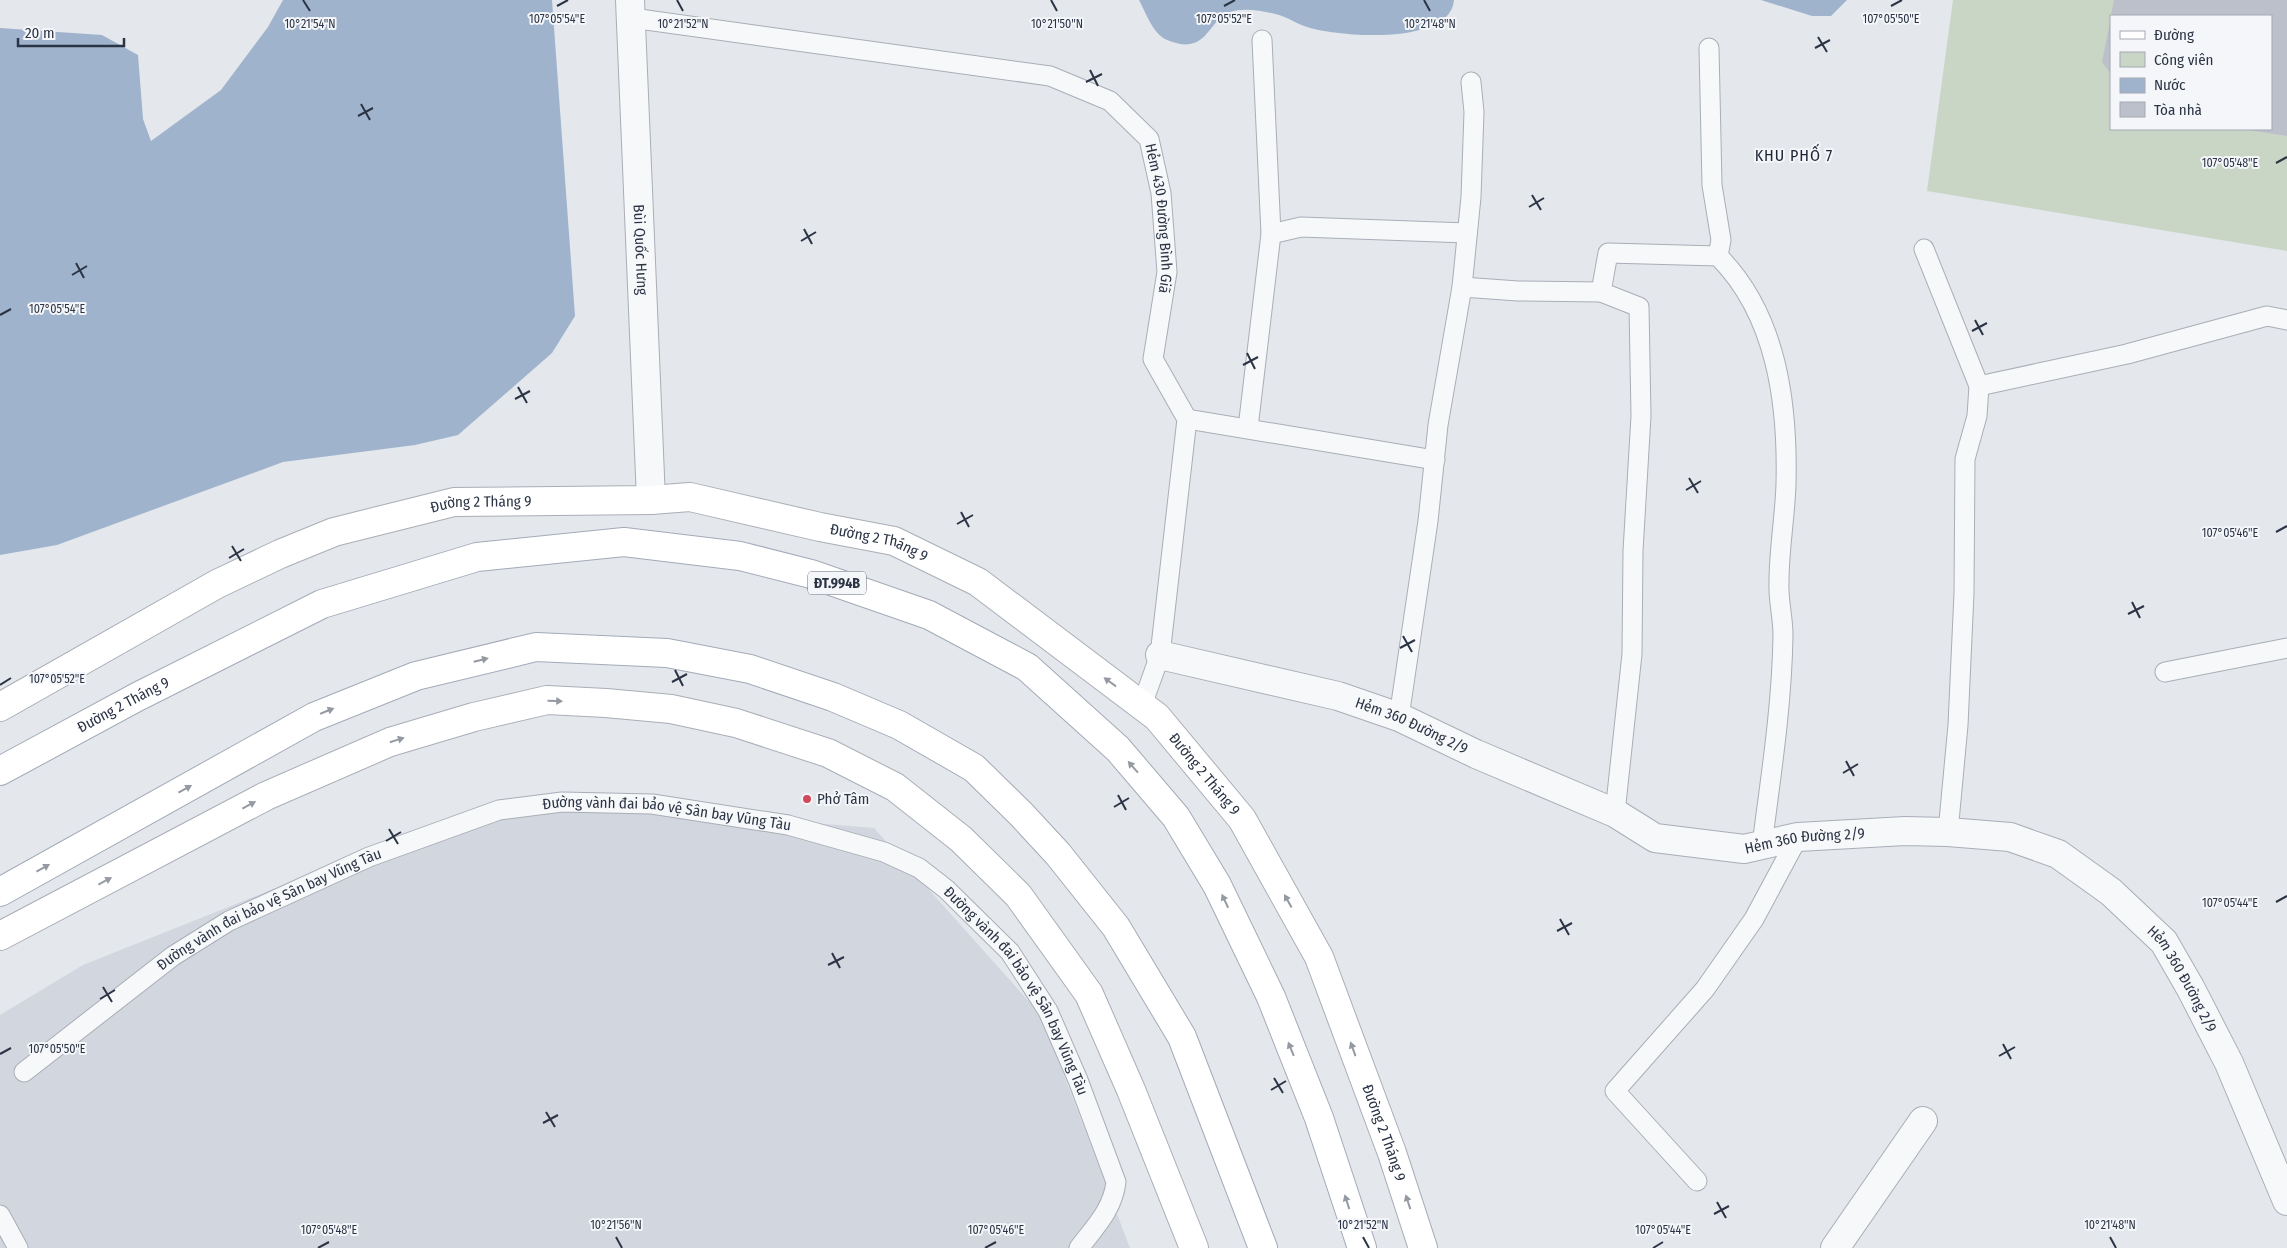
<svg xmlns="http://www.w3.org/2000/svg" width="2287" height="1248" font-family="'Fira Sans Condensed',sans-serif">
<style>
.built{fill:#d2d6de}
.green{fill:#c9d6c5;fill-rule:evenodd}
.water{fill:#9fb4cc}
.building{fill:#bbc0ca}
.lines{fill:none;stroke-linecap:round;stroke-linejoin:round}
.lane-casing{stroke:#a9aeb7;stroke-width:21}
.street-casing{stroke:#a9aeb7;stroke-width:30}
.secondary-casing{stroke:#a9aeb7;stroke-width:30}
.primary-casing{stroke:#a3abb8;stroke-width:30}
.lane{stroke:#f7f8fa;stroke-width:19}
.street{stroke:#f7f8fa;stroke-width:28}
.secondary{stroke:#fff;stroke-width:28}
.primary{stroke:#fff;stroke-width:28}
.oneway{fill:#959aa2}
.ticks{fill:none;stroke:#2b3445;stroke-width:2}
.poi-dot{fill:#d1495b;stroke:#f4f6f9;stroke-width:2}
.labels{text-anchor:middle;dominant-baseline:central;stroke-width:4;stroke-linejoin:round;paint-order:stroke}
.shield{fill:#f4f6f9;stroke:#676e7b;stroke-width:1}
.shield-label{font-size:14px;font-weight:bold;fill:#2b3445}
.street-label{font-size:15px;fill:#2b3445;stroke:#f4f6f9}
.poi-label{font-size:15px;fill:#2b3445;stroke:#f4f6f9;text-anchor:start}
.neighbourhood-label{font-size:16px;letter-spacing:1px;fill:#1d2536;stroke:#f4f6f9}
.ticks-label{font-size:12px;text-anchor:middle;fill:#2b3445;stroke:#f4f6f9;stroke-width:4;stroke-linejoin:round;paint-order:stroke}
</style>
<rect width="100%" height="100%" fill="#e4e7ec"/>
<path class="built" d="M 562,802 L 874,828 L 1041,1015 L 1130,1248 L 0,1248 L 0,1015 L 83,965 L 426,828 Z"/>
<path class="green" d="M 1953,0 L 2287,0 L 2287,251 L 1927,191 ZM 2111,16 L 2271,16 L 2271,129 L 2111,129 Z"/>
<path class="water" d="M 283,0 L 552,0 L 575,316 L 552,353 L 458,435 L 415,445 L 283,462 L 57,545 L 0,555 L 0,28 L 102,35 L 138,55 L 143,119 L 151,141 L 221,90 L 268,27 Z
M 1139,0 L 1454,0 C 1451,46 1337,37 1307,27 C 1297,24 1289,18 1279,15 C 1264,11 1245,7 1230,12 C 1207,20 1208,57 1167,40 C 1153,34 1146,13 1139,0 Z
M 1761,0 L 1847,0 L 1831,16 L 1812,16 Z"/>
<path class="building" d="M 2114,0 L 2287,0 L 2287,136 L 2249,130 L 2271,129 L 2271,16 L 2111,16 Z
M 2110,22 L 2111,22 L 2111,74 L 2102,62 Z"/>
<g class="lines">
<g class="lane-casing">
<g id="lane">
<path id="s1" d="M 632,18 L 1050,76 L 1110,101 L 1149,139 L 1161,193 L 1167,272 L 1153,359 L 1187,419 L 1160,655 L 1142,705"/>
<path d="M 1709,48 L 1712,185 L 1721,240 L 1718,256"/>
<path d="M 1271,234 L 1301,227 L 1467,233"/>
<path d="M 1924,249 L 1979,386 L 1977,416 L 1965,459 L 1964,593 L 1958,725 L 1948,832"/>
<path d="M 1462,287 L 1518,291 L 1601,292"/>
<path d="M 1979,386 L 2127,354 L 2267,316 L 2287,320"/>
<path d="M 1187,419 L 1435,460"/>
<path d="M 1248,428 L 1271,234 L 1262,40"/>
<path d="M 2165,672 L 2287,648"/>
<path d="M 1399,717 L 1428,521 L 1438,425 L 1462,287 L 1471,197 L 1474,112 L 1471,82"/>
<path d="M 1615,813 L 1632,654 L 1633,551 L 1641,416 L 1639,307 L 1601,292 L 1608,253 L 1718,256 C 1777,315 1788,404 1786,484 C 1785,517 1779,549 1779,582 C 1778,600 1783,617 1783,635 C 1782,705 1771,775 1762,845"/>
<path id="s2" d="M 24,1072 L 173,956 L 229,921 L 369,857 L 499,810 L 562,802 L 652,804 L 788,825 L 884,852 L 919,868 L 946,889 L 1010,952 L 1048,1011 L 1078,1080 L 1116,1182 C 1113,1209 1095,1227 1079,1248"/>
<path d="M 1697,1181 L 1615,1091 L 1705,989 L 1754,919 L 1798,837"/>
<path d="M 0,1215 L 18,1248"/>
</g>
</g>
<g class="street-casing">
<g id="street">
<path id="s3" d="M 630,0 L 651,500"/>
<path id="s4" d="M 1160,655 L 1338,696 L 1399,717 L 1476,754 L 1615,813 L 1655,838 L 1744,849 L 1798,837 L 1905,831 L 1948,832 L 2010,837 L 2058,854 L 2111,892 L 2164,942 L 2191,989 L 2229,1063 L 2287,1201"/>
<path d="M 1835,1248 L 1923,1121"/>
</g>
</g>
<g class="secondary-casing">
<g id="secondary">
<path id="s5" d="M 0,707 L 217,584 L 280,554 L 334,532 L 454,502 L 651,500 L 690,497 L 820,527 L 894,541 L 978,582 L 1157,717 L 1242,819 L 1319,957 L 1392,1153 L 1423,1248"/>
<path d="M 0,936 L 266,796 L 390,742 L 474,717 L 547,700 L 606,703 L 671,709 L 736,723 L 828,753 L 895,787 L 961,839 L 1018,895 L 1089,994 L 1131,1090 L 1194,1248"/>
</g>
</g>
<g class="primary-casing">
<g id="primary">
<path id="s6" d="M 0,771 L 137,697 L 322,604 L 477,557 L 624,542 L 740,556 L 811,574 L 929,615 L 1027,667 L 1118,749 L 1176,817 L 1217,885 L 1271,997 L 1319,1118 L 1362,1248"/>
<path d="M 0,892 L 314,717 L 416,676 L 536,647 L 667,653 L 750,669 L 833,697 L 899,725 L 974,768 L 1021,814 L 1058,854 L 1116,927 L 1182,1037 L 1263,1248"/>
</g>
</g>
<use href="#lane" class="lane"/>
<use href="#street" class="street"/>
<use href="#secondary" class="secondary"/>
<use href="#primary" class="primary"/>
</g>
<defs><path id="oneway-solid" d="M-6-.8H1V-3.2L6.5 0L1 3.2V.8H-6Z" transform="scale(1.25)"/></defs>
<g class="oneway">
<use href="#oneway-solid" transform="translate(481 660) rotate(-14)"/>
<use href="#oneway-solid" transform="translate(1110 682) rotate(-144)"/>
<use href="#oneway-solid" transform="translate(555 701) rotate(1)"/>
<use href="#oneway-solid" transform="translate(327 711) rotate(-22)"/>
<use href="#oneway-solid" transform="translate(397 740) rotate(-17)"/>
<use href="#oneway-solid" transform="translate(1133 767) rotate(-131)"/>
<use href="#oneway-solid" transform="translate(185 789) rotate(-29)"/>
<use href="#oneway-solid" transform="translate(249 805) rotate(-28)"/>
<use href="#oneway-solid" transform="translate(43 868) rotate(-29)"/>
<use href="#oneway-solid" transform="translate(105 881) rotate(-28)"/>
<use href="#oneway-solid" transform="translate(1225 901) rotate(-115)"/>
<use href="#oneway-solid" transform="translate(1288 901) rotate(-119)"/>
<use href="#oneway-solid" transform="translate(1291 1049) rotate(-112)"/>
<use href="#oneway-solid" transform="translate(1353 1049) rotate(-110)"/>
<use href="#oneway-solid" transform="translate(1347 1202) rotate(-108)"/>
<use href="#oneway-solid" transform="translate(1408 1202) rotate(-108)"/>
</g>
<path class="ticks" d="M 303,0 L 310,11M 677,0 L 683,11M 1051,0 L 1057,11M 1424,0 L 1430,11M 557,6 L 568,0M 1224,6 L 1235,0M 1891,6 L 1902,0M 1818,37 L 1827,52M 1815,48 L 1830,40M 1090,70 L 1098,86M 1086,82 L 1102,74M 361,104 L 370,120M 358,116 L 373,108M 2276,163 L 2287,157M 1532,195 L 1541,210M 1529,207 L 1544,198M 804,229 L 812,244M 801,241 L 816,232M 76,263 L 84,278M 72,275 L 87,266M 0,315 L 11,309M 1975,320 L 1983,335M 1972,331 L 1987,323M 1247,353 L 1255,369M 1243,365 L 1258,357M 518,387 L 527,403M 515,399 L 530,391M 1689,478 L 1698,493M 1686,490 L 1701,481M 961,512 L 969,527M 957,524 L 973,515M 2276,532 L 2287,526M 232,546 L 241,561M 229,558 L 244,549M 2132,602 L 2140,618M 2128,614 L 2144,606M 1403,636 L 1412,652M 1400,648 L 1415,640M 675,670 L 683,686M 672,682 L 687,674M 0,685 L 11,678M 1846,761 L 1854,776M 1843,773 L 1858,764M 1118,795 L 1126,810M 1114,807 L 1129,798M 389,829 L 398,844M 386,841 L 401,832M 2276,902 L 2287,896M 1560,919 L 1569,935M 1557,931 L 1572,923M 832,953 L 840,968M 828,965 L 844,957M 103,987 L 112,1002M 100,999 L 115,990M 2003,1044 L 2011,1059M 0,1054 L 11,1048M 1999,1056 L 2015,1047M 1274,1078 L 1283,1093M 1271,1090 L 1286,1081M 546,1112 L 555,1127M 543,1123 L 558,1115M 1717,1202 L 1726,1218M 1714,1214 L 1729,1206M 616,1237 L 622,1248M 1363,1237 L 1369,1248M 2110,1237 L 2116,1248M 318,1248 L 329,1242M 985,1248 L 996,1242M 1653,1248 L 1663,1242"/>
<circle class="poi-dot" cx="807" cy="799" r="5"/>
<g class="labels">
<rect class="shield" x="808" y="571.5" width="58" height="23" rx="4"/>
<g class="shield-label">
<text x="837" y="583">ĐT.994B</text>
</g>
<g class="street-label">
<text stroke="none"><textPath href="#s1" startOffset="622">Hẻm 430 Đường Bình Giã</textPath></text>
<text stroke="none"><textPath href="#s3" startOffset="250">Bùi Quốc Hưng</textPath></text>
<text stroke="none"><textPath href="#s5" startOffset="528">Đường 2 Tháng 9</textPath></text>
<text stroke="none"><textPath href="#s5" startOffset="932">Đường 2 Tháng 9</textPath></text>
<text stroke="none"><textPath href="#s6" startOffset="140">Đường 2 Tháng 9</textPath></text>
<text stroke="none"><textPath href="#s4" startOffset="262">Hẻm 360 Đường 2/9</textPath></text>
<text stroke="none"><textPath href="#s5" startOffset="1338">Đường 2 Tháng 9</textPath></text>
<text stroke="none"><textPath href="#s2" startOffset="716">Đường vành đai bảo vệ Sân bay Vũng Tàu</textPath></text>
<text stroke="none"><textPath href="#s4" startOffset="682">Hẻm 360 Đường 2/9</textPath></text>
<text stroke="none"><textPath href="#s2" startOffset="296">Đường vành đai bảo vệ Sân bay Vũng Tàu</textPath></text>
<text stroke="none"><textPath href="#s4" startOffset="1118">Hẻm 360 Đường 2/9</textPath></text>
<text stroke="none"><textPath href="#s2" startOffset="1136">Đường vành đai bảo vệ Sân bay Vũng Tàu</textPath></text>
<text stroke="none"><textPath href="#s5" startOffset="1742">Đường 2 Tháng 9</textPath></text>
</g>
<g class="poi-label">
<text x="817" y="799">Phở Tâm</text>
</g>
<g class="neighbourhood-label">
<text x="1794" y="155">KHU PHỐ 7</text>
</g>
</g>
<g class="ticks-label">
<text x="557" y="23">107°05'54"E</text>
<text x="1891" y="23">107°05'50"E</text>
<text x="1224" y="23">107°05'52"E</text>
<text x="310" y="28">10°21'54"N</text>
<text x="683" y="28">10°21'52"N</text>
<text x="1057" y="28">10°21'50"N</text>
<text x="1430" y="28">10°21'48"N</text>
<text x="2230" y="167">107°05'48"E</text>
<text x="57" y="313">107°05'54"E</text>
<text x="2230" y="537">107°05'46"E</text>
<text x="57" y="683">107°05'52"E</text>
<text x="2230" y="907">107°05'44"E</text>
<text x="57" y="1053">107°05'50"E</text>
<text x="616" y="1229">10°21'56"N</text>
<text x="1363" y="1229">10°21'52"N</text>
<text x="2110" y="1229">10°21'48"N</text>
<text x="329" y="1234">107°05'48"E</text>
<text x="996" y="1234">107°05'46"E</text>
<text x="1663" y="1234">107°05'44"E</text>
</g>
<rect x="2110" y="15" width="162" height="115" fill="#f4f6f9" stroke="#a4a8b1"/>
<rect x="2120" y="31" width="25" height="8" fill="#ffffff" stroke="#a4a8b1"/>
<text x="2154" y="40" font-size="15" fill="#2b3445">Đường</text>
<rect x="2120" y="52" width="25" height="15" fill="#c9d6c5" stroke="#a4a8b1"/>
<text x="2154" y="65" font-size="15" fill="#2b3445">Công viên</text>
<rect x="2120" y="78" width="25" height="15" fill="#9fb4cc" stroke="#a4a8b1"/>
<text x="2154" y="90" font-size="15" fill="#2b3445">Nước</text>
<rect x="2120" y="102" width="25" height="15" fill="#bbc0ca" stroke="#a4a8b1"/>
<text x="2154" y="115" font-size="15" fill="#2b3445">Tòa nhà</text>
<path d="M18 38v8h106v-8" fill="none" stroke="#2b3445" stroke-width="2.5"/>
<text x="25" y="38" font-size="15" fill="#2b3445" stroke="#f4f6f9" stroke-width="4" paint-order="stroke">20 m</text>
</svg>
